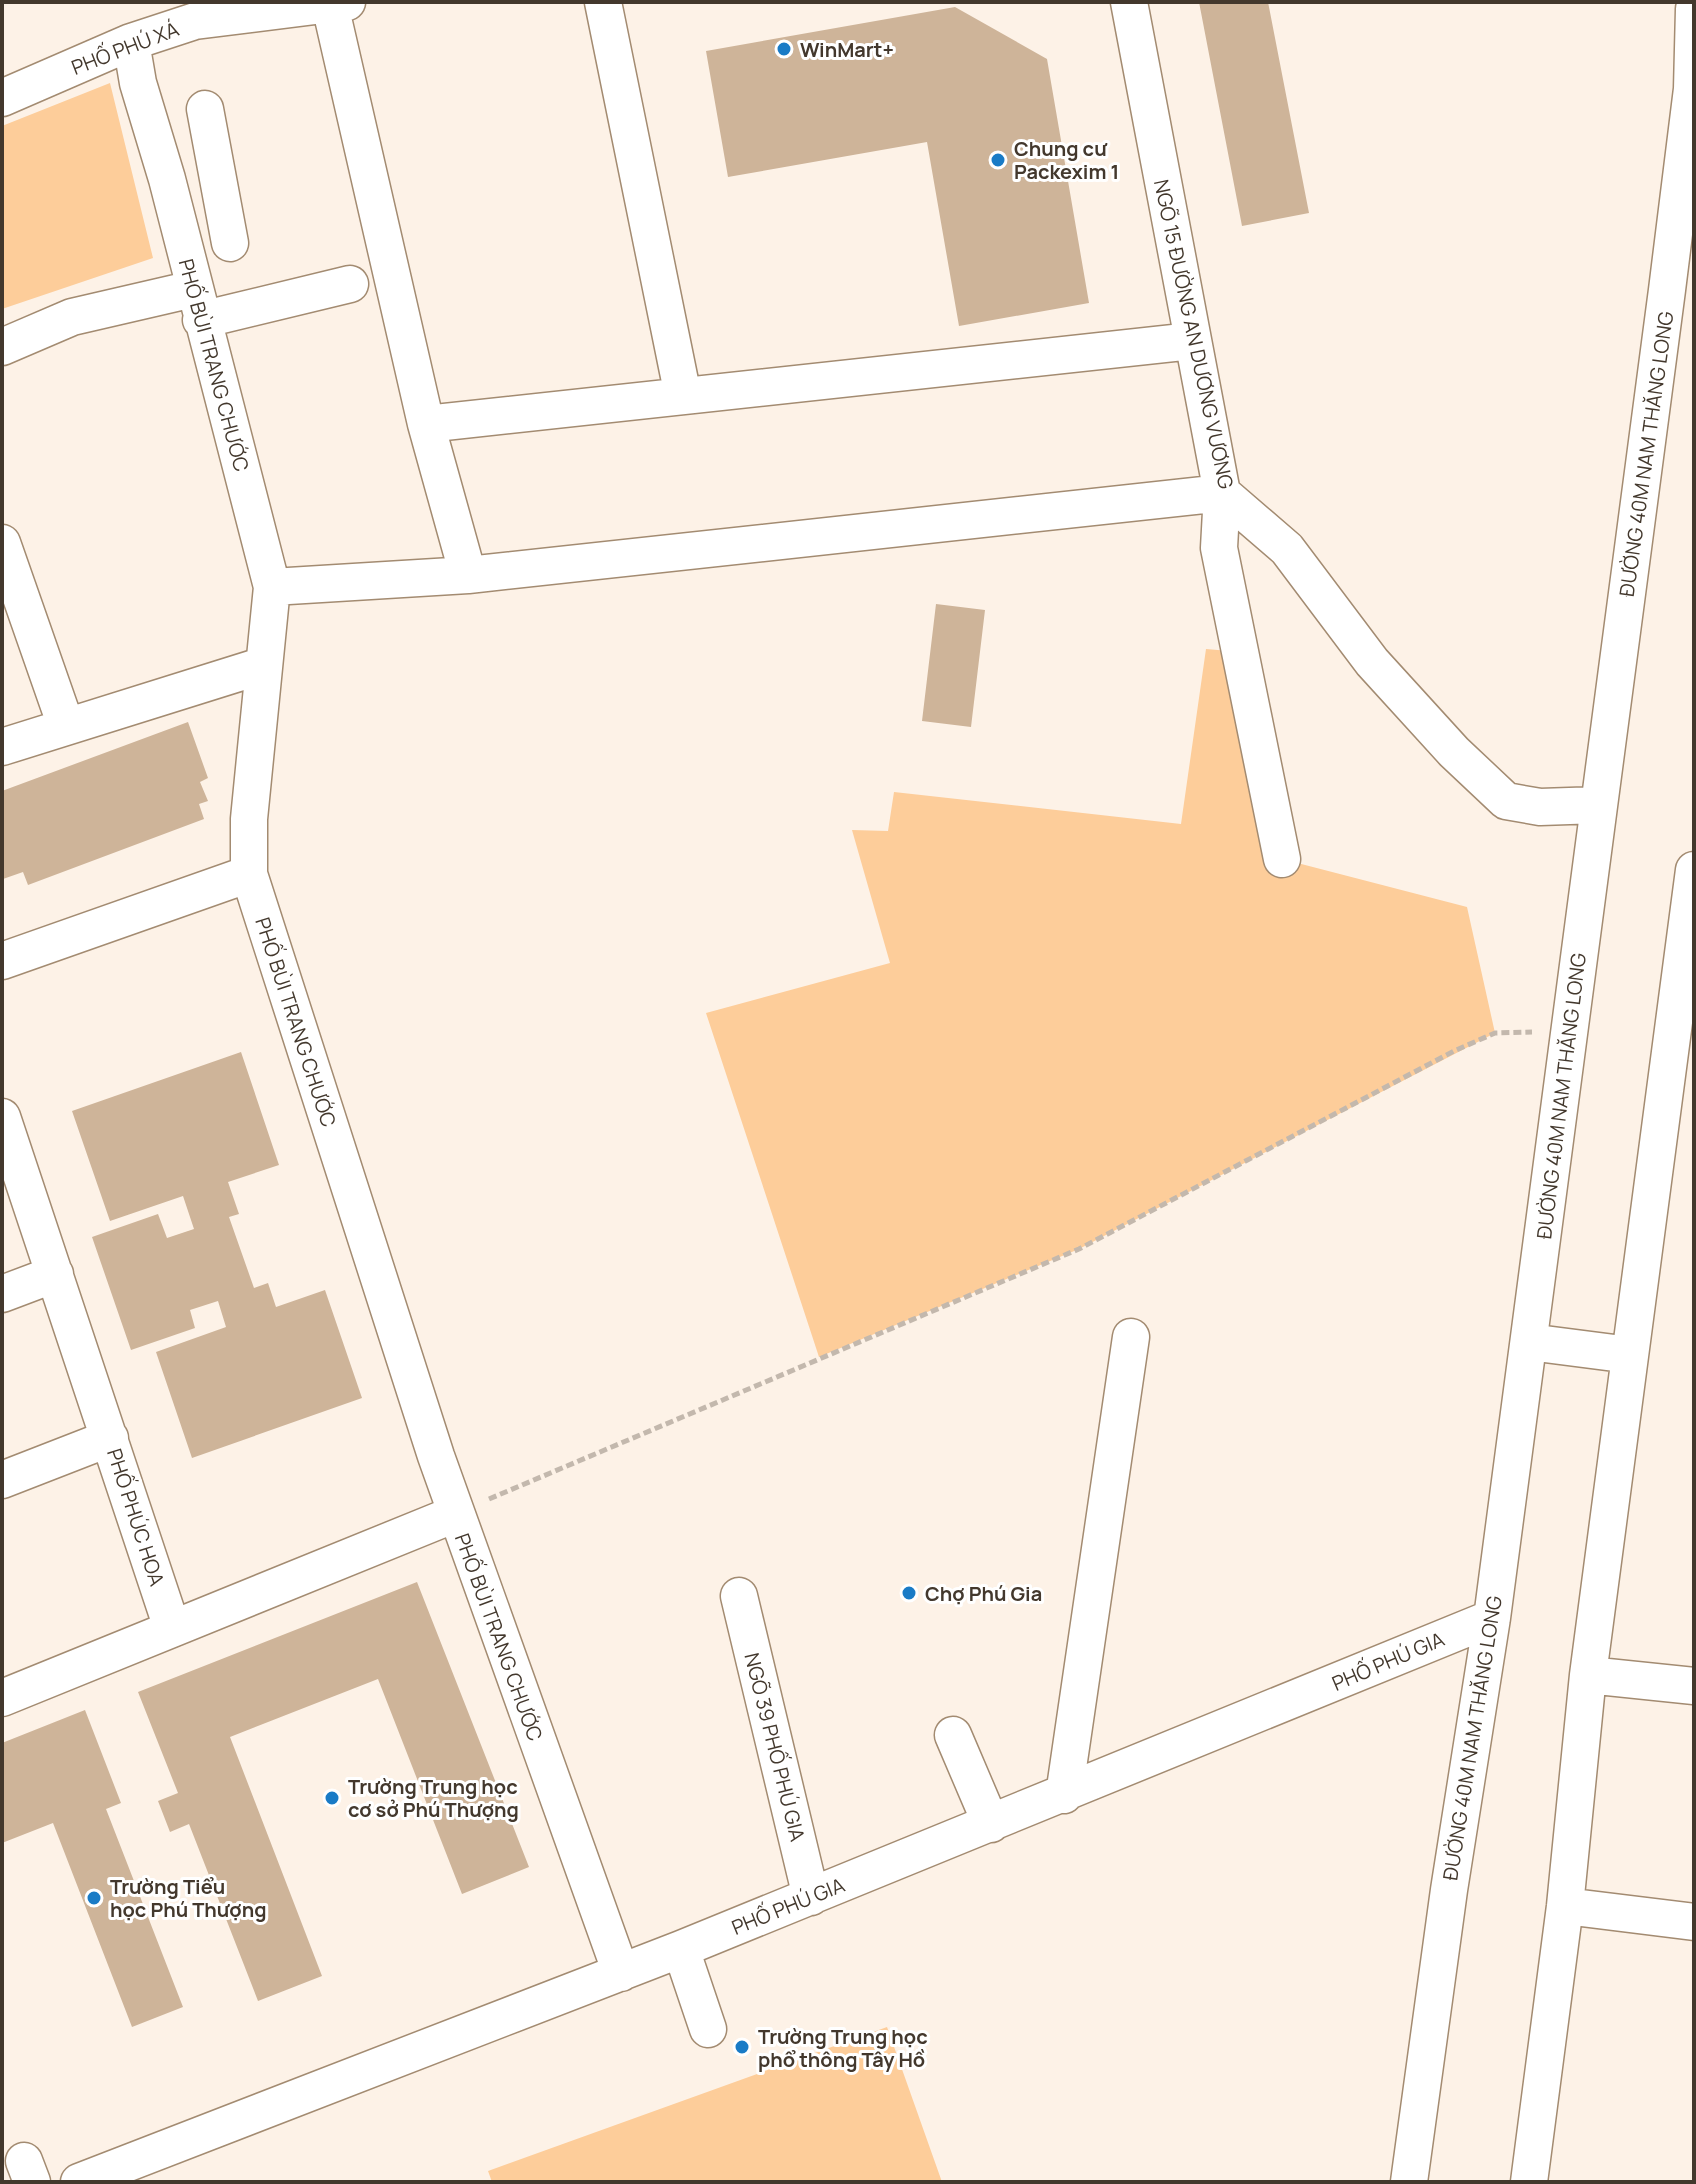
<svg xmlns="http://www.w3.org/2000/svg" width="1696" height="2184" font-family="Manrope,sans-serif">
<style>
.green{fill:#fdcd9a}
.building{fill:#ceb499}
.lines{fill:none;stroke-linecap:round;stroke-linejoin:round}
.minor-casing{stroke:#a38b71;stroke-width:39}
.path{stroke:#c3b8ad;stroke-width:5;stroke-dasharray:8 4;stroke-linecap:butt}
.minor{stroke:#fff;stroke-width:36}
.poi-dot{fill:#197bc6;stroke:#fff;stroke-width:3}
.labels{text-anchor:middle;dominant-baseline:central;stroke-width:6;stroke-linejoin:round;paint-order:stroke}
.street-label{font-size:20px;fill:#43382d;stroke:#fff}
.poi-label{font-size:20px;font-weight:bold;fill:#43382d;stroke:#fff;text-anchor:start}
</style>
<rect width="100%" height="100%" fill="#fdf2e7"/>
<path class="green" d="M 110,83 L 153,258 L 2,309 L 2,126 Z
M 1206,649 L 1241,652 L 1282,859 L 1467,907 L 1495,1033 L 1079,1249 L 819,1357 L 706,1013 L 890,963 L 852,830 L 888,831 L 894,792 L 1181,824 Z
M 887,2027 L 942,2182 L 492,2182 L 488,2171 Z"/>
<path class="building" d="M 1199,2 L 1268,2 L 1309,213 L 1242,226 Z
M 955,7 L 1047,59 L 1089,303 L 959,326 L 927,142 L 728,177 L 706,51 Z
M 936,604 L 985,610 L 971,727 L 922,721 Z
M 188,722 L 208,778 L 200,782 L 208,801 L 199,804 L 204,819 L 28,885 L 23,872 L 3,879 L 2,791 Z
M 241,1052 L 279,1165 L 228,1182 L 239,1214 L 229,1217 L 254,1288 L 268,1283 L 276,1307 L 325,1290 L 362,1398 L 192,1458 L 156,1352 L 226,1327 L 218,1301 L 190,1310 L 195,1328 L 131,1350 L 92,1237 L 158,1214 L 167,1238 L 194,1229 L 183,1196 L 110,1221 L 72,1111 Z
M 417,1582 L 529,1867 L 462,1894 L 378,1679 L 230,1737 L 322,1976 L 258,2001 L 189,1824 L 170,1832 L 158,1801 L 178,1793 L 138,1692 Z
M 85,1710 L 121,1803 L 106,1809 L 183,2007 L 132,2027 L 53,1823 L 2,1843 L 2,1743 Z"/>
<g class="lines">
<g class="minor-casing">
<path id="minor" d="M 603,2 L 683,396
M 1129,2 L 1222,493 L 1287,549 L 1372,662 L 1454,752 L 1506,801 L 1540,807 L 1599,805
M 330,5 L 426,424 L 468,575
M 131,42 L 138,83 L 167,179 L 272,587 L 249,819 L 249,874 L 436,1456 L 621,1973
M 2,98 L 131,42 L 195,21 L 347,2
M 205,109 L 230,243
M 201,320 L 350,284
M 2,347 L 72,317 L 193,289
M 426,424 L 1192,341
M 2,543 L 66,726
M 272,587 L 468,575 L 1222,493 L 1219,548 L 1282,859
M 2,747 L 264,665
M 2,961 L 249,874
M 2,1117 L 172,1628
M 2,1294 L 55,1274
M 1529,1342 L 1630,1355
M 2,1480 L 110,1438
M 739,1596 L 811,1897
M 1588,1675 L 1694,1686
M 2,1698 L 455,1514
M 953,1735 L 991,1824
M 1064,1795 L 1131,1337
M 1565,1906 L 1694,1922
M 681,1949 L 708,2029
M 24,2161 L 32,2182
M 79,2182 L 681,1949 L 1492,1618
M 1409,2182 L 1449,1890 L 1492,1618 L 1667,290 L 1692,89 L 1694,9
M 1529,2182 L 1565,1906 L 1588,1675 L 1694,870"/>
</g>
<path class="path" d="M 489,1499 L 1079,1249 L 1454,1051 L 1495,1033 L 1532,1032"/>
<use href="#minor" class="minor"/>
</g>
<g class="poi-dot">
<circle cx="784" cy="49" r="8"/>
<circle cx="998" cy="160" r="8"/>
<circle cx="909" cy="1593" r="8"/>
<circle cx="332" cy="1798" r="8"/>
<circle cx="94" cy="1898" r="8"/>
<circle cx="742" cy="2047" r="8"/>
</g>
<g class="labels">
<g class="street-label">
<text transform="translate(125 48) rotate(-21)">PHỐ PHÚ XÁ</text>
<text transform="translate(1194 334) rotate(78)">NGÕ 15 ĐƯỜNG AN DƯƠNG VƯƠNG</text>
<text transform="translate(214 365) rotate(75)">PHỐ BÙI TRANG CHƯỚC</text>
<text transform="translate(1646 454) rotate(-82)">ĐƯỜNG 40M NAM THĂNG LONG</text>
<text transform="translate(296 1022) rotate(72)">PHỐ BÙI TRANG CHƯỚC</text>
<text transform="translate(1561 1096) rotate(-83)">ĐƯỜNG 40M NAM THĂNG LONG</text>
<text transform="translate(136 1517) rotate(72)">PHỐ PHÚC HOA</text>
<text transform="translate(499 1637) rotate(70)">PHỐ BÙI TRANG CHƯỚC</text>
<text transform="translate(1388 1661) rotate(-23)">PHỐ PHÚ GIA</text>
<text transform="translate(1472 1738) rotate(-81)">ĐƯỜNG 40M NAM THĂNG LONG</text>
<text transform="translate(775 1747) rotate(76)">NGÕ 39 PHỐ PHÚ GIA</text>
<text transform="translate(788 1906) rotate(-22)">PHỐ PHÚ GIA</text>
</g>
<g class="poi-label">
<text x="800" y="49">WinMart+</text>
<text x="1014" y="148">Chung cư<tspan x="1014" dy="23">Packexim 1</tspan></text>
<text x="925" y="1593">Chợ Phú Gia</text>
<text x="348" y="1786">Trường Trung học<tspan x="348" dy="23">cơ sở Phú Thượng</tspan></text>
<text x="110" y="1886">Trường Tiểu<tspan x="110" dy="23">học Phú Thượng</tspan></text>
<text x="758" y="2036">Trường Trung học<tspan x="758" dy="23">phổ thông Tây Hồ</tspan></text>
</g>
</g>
<rect width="1696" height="2184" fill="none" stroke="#43382d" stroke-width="8"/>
</svg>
